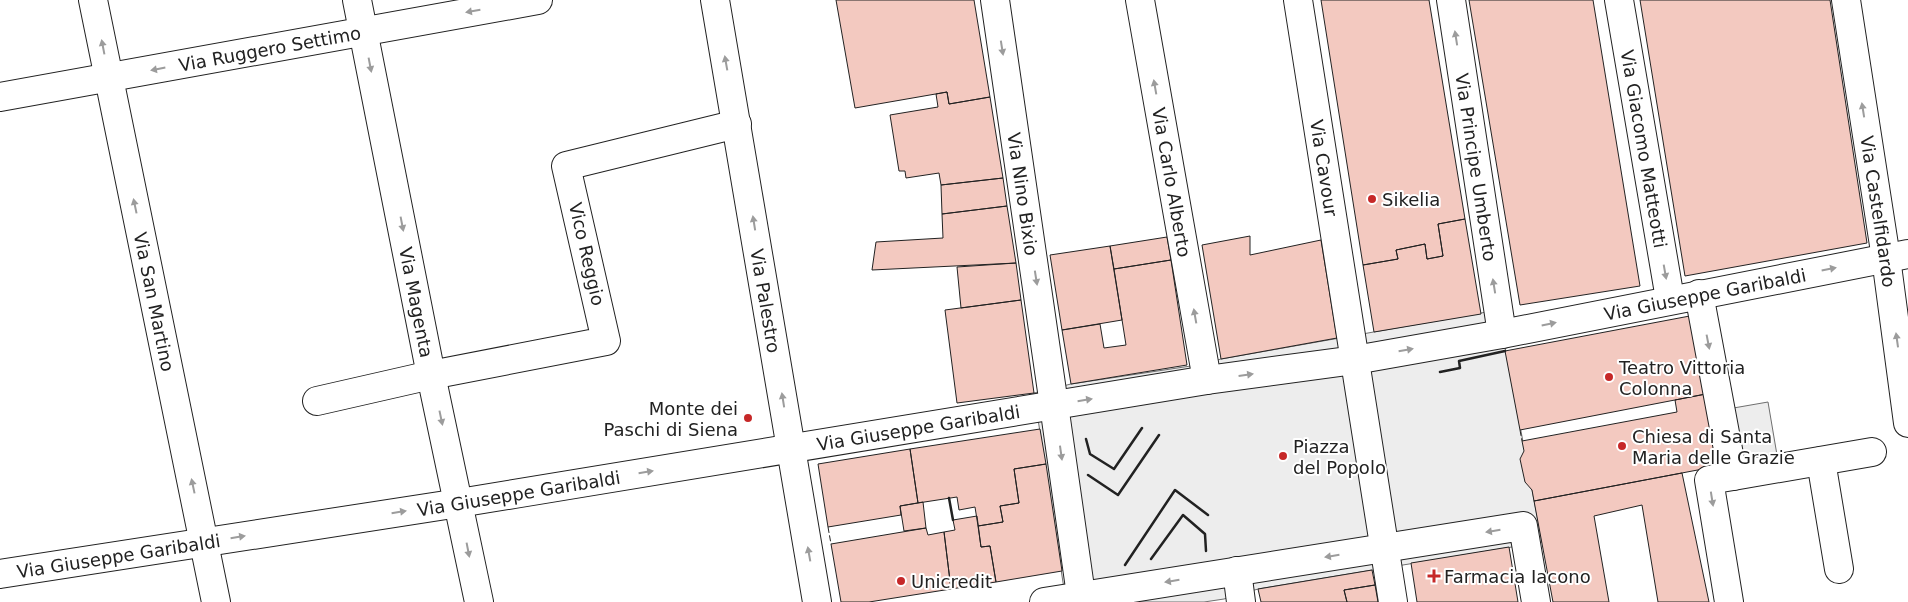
<svg xmlns="http://www.w3.org/2000/svg" width="1908" height="602" viewBox="0 0 1908 602" font-family="'DejaVu Sans',sans-serif">
<style>
.parking{fill:#ededed;stroke:#6f6f6f}
.building{fill:#f3c9c0;stroke:#222}
.lines{fill:none;stroke-linecap:round;stroke-linejoin:round}
.minor-casing{stroke:#222;stroke-width:30}
.major-casing{stroke:#222;stroke-width:30}
.minor{stroke:#fff;stroke-width:28}
.major{stroke:#fff;stroke-width:28}
.fence{stroke:#222;stroke-width:1;stroke-dasharray:6 2.5;stroke-linecap:butt}
.wall{stroke:#222;stroke-width:2.5}
.oneway{fill:#9c9c9c}
.poi-dot{fill:#c62828;stroke:#fff;stroke-width:2}
.labels{text-anchor:middle;dominant-baseline:central;stroke-width:4;stroke-linejoin:round;paint-order:stroke}
.street-label{font-size:18px;fill:#222;stroke:#fff}
.poi-label{font-size:18px;fill:#222;stroke:#fff;text-anchor:start}
</style>
<rect width="100%" height="100%" fill="#fff"/>
<path class="parking" d="M 1498,310 L 1542,542 L 1258,589 L 1224,599 L 1204,602 L 1066,602 L 1034,393 L 1071,384 L 1204,364 L 1221,359 Z
M 1768,402 L 1777,455 L 1736,489 L 1722,410 Z"/>
<path class="building" d="M 836,0 L 974,0 L 990,97 L 949,104 L 947,92 L 855,108 Z
M 1321,0 L 1429,0 L 1465,219 L 1438,224 L 1443,256 L 1427,259 L 1425,244 L 1396,250 L 1398,259 L 1363,265 Z
M 1469,0 L 1593,0 L 1640,286 L 1520,305 Z
M 1640,0 L 1830,0 L 1867,243 L 1685,276 Z
M 947,92 L 949,104 L 990,97 L 1003,178 L 941,185 L 939,173 L 906,178 L 905,171 L 899,171 L 890,115 L 938,107 L 936,94 Z
M 1003,178 L 1007,206 L 942,214 L 941,185 Z
M 1007,206 L 1016,263 L 872,270 L 876,242 L 943,238 L 942,214 Z
M 1465,219 L 1481,314 L 1374,332 L 1363,265 L 1398,259 L 1396,250 L 1425,244 L 1427,259 L 1443,256 L 1438,224 Z
M 1250,236 L 1250,255 L 1321,240 L 1337,338 L 1221,359 L 1202,245 Z
M 1167,237 L 1171,260 L 1114,269 L 1110,246 Z
M 1110,246 L 1122,320 L 1062,330 L 1050,255 Z
M 1171,260 L 1187,365 L 1071,384 L 1062,330 L 1100,324 L 1104,348 L 1126,345 L 1114,269 Z
M 1016,263 L 1021,300 L 961,308 L 957,267 Z
M 1021,300 L 1034,393 L 957,403 L 945,310 Z
M 1695,315 L 1711,393 L 1520,430 L 1505,351 Z
M 1711,393 L 1724,465 L 1534,501 L 1532,490 L 1525,482 L 1520,459 L 1524,451 L 1522,441 L 1677,412 L 1675,400 Z
M 1040,429 L 1046,464 L 1014,469 L 1019,503 L 1000,506 L 1003,522 L 978,526 L 975,507 L 959,510 L 957,497 L 918,503 L 910,449 Z
M 910,449 L 918,503 L 900,506 L 901,515 L 828,527 L 818,464 Z
M 1046,464 L 1062,571 L 996,582 L 990,546 L 981,547 L 978,526 L 1003,522 L 1000,506 L 1019,503 L 1014,469 Z
M 1682,473 L 1709,602 L 1658,602 L 1642,505 L 1594,516 L 1609,602 L 1553,602 L 1534,501 Z
M 923,502 L 926,528 L 904,531 L 900,506 Z
M 977,516 L 981,547 L 990,546 L 996,582 L 951,589 L 944,532 L 955,530 L 953,520 Z
M 926,528 L 928,535 L 944,532 L 951,589 L 869,602 L 841,602 L 831,544 Z
M 1509,547 L 1518,602 L 1417,602 L 1411,563 Z
M 1372,570 L 1375,585 L 1344,590 L 1347,602 L 1261,602 L 1258,589 Z
M 1375,585 L 1378,602 L 1347,602 L 1344,590 Z"/>
<g class="lines">
<defs>
<g id="minor">
<path id="s1" d="M 93,0 L 216,602"/>
<path id="s2" d="M 357,0 L 431,375 L 479,602"/>
<path id="s3" d="M 715,0 L 817,602"/>
<path id="s4" d="M 1140,0 L 1207,380"/>
<path id="s5" d="M 1298,0 L 1393,602"/>
<path id="s6" d="M 1451,0 L 1502,334"/>
<path id="s7" d="M 1619,0 L 1670,299"/>
<path id="s8" d="M 1846,0 L 1886,258 L 1908,423"/>
<path d="M 1699,294 L 1733,476 L 1709,480 L 1729,602"/>
<path d="M 317,401 L 431,375 L 606,341 L 566,166 L 737,124"/>
<path d="M 1054,405 L 1082,602"/>
<path d="M 1821,461 L 1839,569"/>
<path d="M 1733,476 L 1872,452"/>
<path d="M 1237,571 L 1241,602"/>
<path d="M 1044,602 L 1523,526 L 1536,602"/>
</g>
<g id="major">
<path id="s9" d="M 995,0 L 1054,405"/>
<path id="s10" d="M 0,97 L 538,0"/>
<path id="s11" d="M 0,574 L 459,503 L 1207,380 L 1355,360 L 1502,334 L 1908,254"/>
</g>
</defs>
<use href="#minor" class="minor-casing"/>
<use href="#major" class="major-casing"/>
<use href="#minor" class="minor"/>
<use href="#major" class="major"/>
<path class="fence" d="M 1520,430 L 1522,441
M 828,527 L 831,544"/>
<path class="wall" d="M 1440,372 L 1460,368 L 1459,361 L 1505,351
M 1086,439 L 1090,454 L 1114,469 L 1142,428
M 1088,475 L 1118,495 L 1159,435
M 949,498 L 953,520
M 1151,559 L 1183,515 L 1205,534 L 1206,551
M 1125,565 L 1175,490 L 1208,515"/>
</g>
<defs><path id="oneway-solid" d="M-6-.8H1V-3.2L6.5 0L1 3.2V.8H-6Z" transform="scale(1.25)"/></defs>
<g class="oneway">
<use href="#oneway-solid" transform="translate(473 11) rotate(170)"/>
<use href="#oneway-solid" transform="translate(1456 38) rotate(-99)"/>
<use href="#oneway-solid" transform="translate(103 47) rotate(-101)"/>
<use href="#oneway-solid" transform="translate(1002 48) rotate(81)"/>
<use href="#oneway-solid" transform="translate(726 63) rotate(-100)"/>
<use href="#oneway-solid" transform="translate(370 65) rotate(79)"/>
<use href="#oneway-solid" transform="translate(158 69) rotate(169)"/>
<use href="#oneway-solid" transform="translate(1155 87) rotate(-100)"/>
<use href="#oneway-solid" transform="translate(1863 110) rotate(-99)"/>
<use href="#oneway-solid" transform="translate(135 206) rotate(-102)"/>
<use href="#oneway-solid" transform="translate(754 223) rotate(-99)"/>
<use href="#oneway-solid" transform="translate(402 224) rotate(79)"/>
<use href="#oneway-solid" transform="translate(1829 269) rotate(-11)"/>
<use href="#oneway-solid" transform="translate(1665 272) rotate(80)"/>
<use href="#oneway-solid" transform="translate(1036 278) rotate(81)"/>
<use href="#oneway-solid" transform="translate(1494 286) rotate(-99)"/>
<use href="#oneway-solid" transform="translate(1195 316) rotate(-100)"/>
<use href="#oneway-solid" transform="translate(1549 324) rotate(-12)"/>
<use href="#oneway-solid" transform="translate(1897 340) rotate(-98)"/>
<use href="#oneway-solid" transform="translate(1708 342) rotate(79)"/>
<use href="#oneway-solid" transform="translate(1406 350) rotate(-10)"/>
<use href="#oneway-solid" transform="translate(1246 375) rotate(-8)"/>
<use href="#oneway-solid" transform="translate(783 400) rotate(-99)"/>
<use href="#oneway-solid" transform="translate(1085 400) rotate(-9)"/>
<use href="#oneway-solid" transform="translate(441 418) rotate(78)"/>
<use href="#oneway-solid" transform="translate(1061 453) rotate(82)"/>
<use href="#oneway-solid" transform="translate(646 472) rotate(-9)"/>
<use href="#oneway-solid" transform="translate(193 486) rotate(-102)"/>
<use href="#oneway-solid" transform="translate(1712 499) rotate(81)"/>
<use href="#oneway-solid" transform="translate(399 512) rotate(-9)"/>
<use href="#oneway-solid" transform="translate(1493 531) rotate(171)"/>
<use href="#oneway-solid" transform="translate(238 537) rotate(-9)"/>
<use href="#oneway-solid" transform="translate(468 550) rotate(79)"/>
<use href="#oneway-solid" transform="translate(809 554) rotate(-100)"/>
<use href="#oneway-solid" transform="translate(1332 556) rotate(171)"/>
<use href="#oneway-solid" transform="translate(1172 581) rotate(171)"/>
</g>
<g class="poi-dot">
<circle cx="1372" cy="199" r="5"/>
<circle cx="1609" cy="377" r="5"/>
<circle cx="748" cy="418" r="5"/>
<circle cx="1622" cy="446" r="5"/>
<circle cx="1283" cy="456" r="5"/>
<path d="M1431.5 568.5h5v5h5v5h-5v5h-5v-5h-5v-5h5z"/>
<circle cx="901" cy="581" r="5"/>
</g>
<g class="labels">
<g class="street-label">
<text stroke="none"><textPath href="#s10" startOffset="274">Via Ruggero Settimo</textPath></text>
<text stroke="none"><textPath href="#s7" startOffset="151">Via Giacomo Matteotti</textPath></text>
<text stroke="none"><textPath href="#s6" startOffset="169">Via Principe Umberto</textPath></text>
<text stroke="none"><textPath href="#s5" startOffset="170">Via Cavour</textPath></text>
<text stroke="none"><textPath href="#s4" startOffset="185">Via Carlo Alberto</textPath></text>
<text stroke="none"><textPath href="#s9" startOffset="196">Via Nino Bixio</textPath></text>
<text stroke="none"><textPath href="#s8" startOffset="214">Via Castelfidardo</textPath></text>
<text transform="translate(587 254) rotate(77)">Vico Reggio</text>
<text stroke="none"><textPath href="#s11" startOffset="1728">Via Giuseppe Garibaldi</textPath></text>
<text stroke="none"><textPath href="#s1" startOffset="308">Via San Martino</textPath></text>
<text stroke="none"><textPath href="#s2" startOffset="308">Via Magenta</textPath></text>
<text stroke="none"><textPath href="#s3" startOffset="305">Via Palestro</textPath></text>
<text stroke="none"><textPath href="#s11" startOffset="930">Via Giuseppe Garibaldi</textPath></text>
<text stroke="none"><textPath href="#s11" startOffset="525">Via Giuseppe Garibaldi</textPath></text>
<text stroke="none"><textPath href="#s11" startOffset="120">Via Giuseppe Garibaldi</textPath></text>
</g>
<g class="poi-label">
<text x="1382" y="199">Sikelia</text>
<text x="1619" y="367">Teatro Vittoria<tspan x="1619" dy="21">Colonna</tspan></text>
<text x="738" y="408" text-anchor="end">Monte dei<tspan x="738" dy="21">Paschi di Siena</tspan></text>
<text x="1632" y="436">Chiesa di Santa<tspan x="1632" dy="21">Maria delle Grazie</tspan></text>
<text x="1293" y="446">Piazza<tspan x="1293" dy="21">del Popolo</tspan></text>
<text x="1444" y="576">Farmacia Iacono</text>
<text x="911" y="581">Unicredit</text>
</g>
</g>
</svg>
